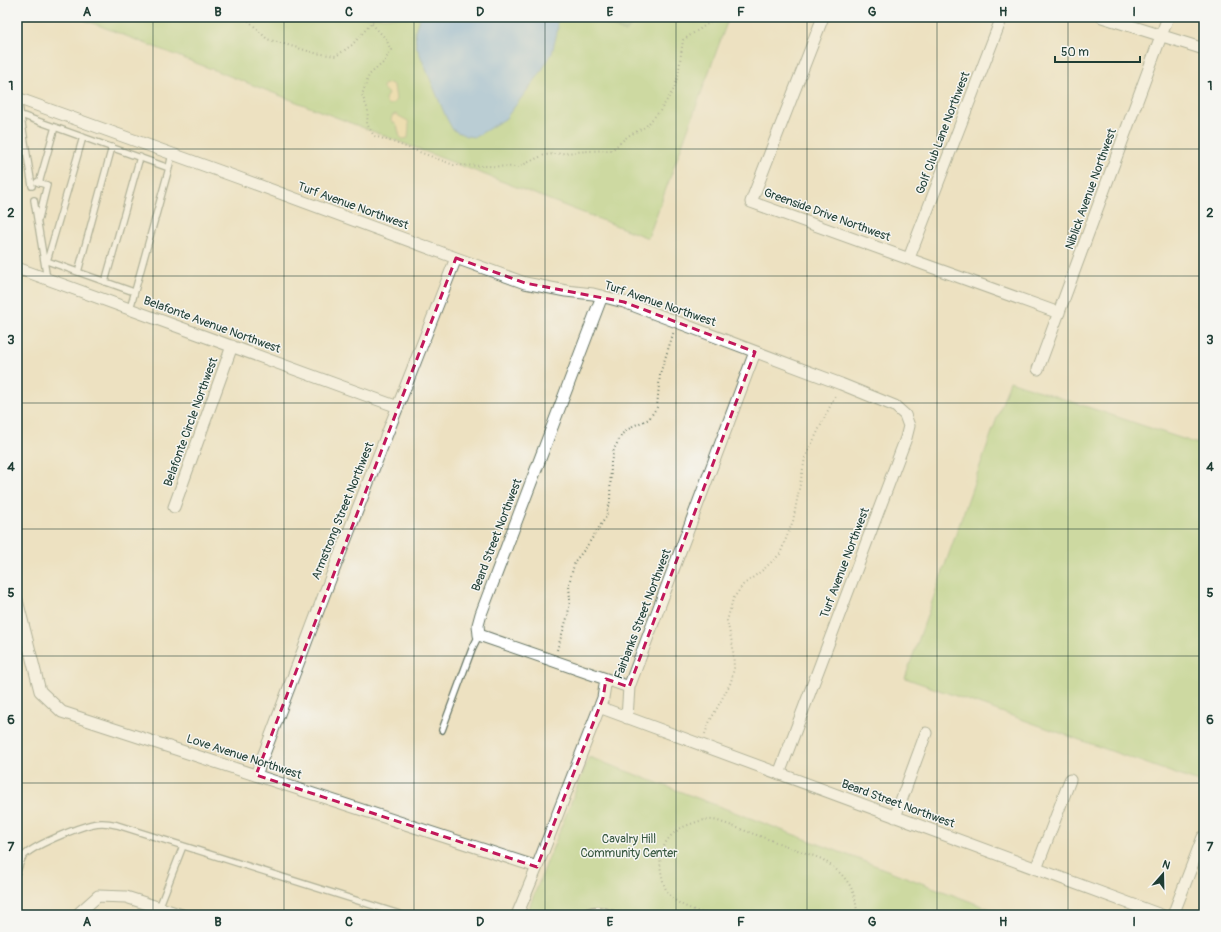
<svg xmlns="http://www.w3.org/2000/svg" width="1221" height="932" viewBox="0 0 1221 932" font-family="Pangolin,sans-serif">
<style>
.green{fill:#a6cf7a;stroke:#628657}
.forest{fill:#84b26a;stroke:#52784f}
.sand{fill:#eeda9e;stroke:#868c69}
.water{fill:#7cb3eb;stroke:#4e7890}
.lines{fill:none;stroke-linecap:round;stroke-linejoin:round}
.lane-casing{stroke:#677665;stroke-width:8}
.street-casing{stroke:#677665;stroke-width:13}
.path{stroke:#677665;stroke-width:2;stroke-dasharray:1 3;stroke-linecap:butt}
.lane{stroke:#fff;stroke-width:5.5}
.street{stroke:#fff;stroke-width:11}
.marked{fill:none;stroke:#c2185b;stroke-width:3;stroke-dasharray:8 5;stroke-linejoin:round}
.grid{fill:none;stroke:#1f3d34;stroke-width:1;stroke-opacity:0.55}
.labels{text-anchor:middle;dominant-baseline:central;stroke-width:3;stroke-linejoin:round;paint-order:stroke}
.street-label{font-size:12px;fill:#1f3d34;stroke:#f6f6f2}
.park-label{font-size:12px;fill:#3a5a42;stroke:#f6f6f2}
.neatline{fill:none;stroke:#1f3d34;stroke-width:1.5}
.grid-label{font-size:13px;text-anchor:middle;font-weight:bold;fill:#1f3d34}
</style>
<rect width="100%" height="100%" fill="#f6f6f2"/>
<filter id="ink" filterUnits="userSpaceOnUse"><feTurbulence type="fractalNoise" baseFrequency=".025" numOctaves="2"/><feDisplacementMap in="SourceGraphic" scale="8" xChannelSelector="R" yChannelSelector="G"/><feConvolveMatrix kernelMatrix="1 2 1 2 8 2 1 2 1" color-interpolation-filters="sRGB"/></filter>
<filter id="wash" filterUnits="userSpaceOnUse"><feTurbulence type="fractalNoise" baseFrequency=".012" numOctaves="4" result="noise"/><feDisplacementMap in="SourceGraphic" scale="16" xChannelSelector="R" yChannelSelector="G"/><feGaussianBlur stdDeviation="0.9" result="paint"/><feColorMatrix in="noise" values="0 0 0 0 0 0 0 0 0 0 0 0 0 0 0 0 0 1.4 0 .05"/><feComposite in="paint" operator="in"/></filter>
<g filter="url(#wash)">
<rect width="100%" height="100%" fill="#ede1c1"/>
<path class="green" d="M 77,17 L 729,17 L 648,238 Z
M 1010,381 L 1204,446 L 1204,784 L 905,678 Z
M 589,757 L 1006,915 L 526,915 Z"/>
<path class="forest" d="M 595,17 L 638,17 L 626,32 L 601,22 Z"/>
<path class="sand" d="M 390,83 L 394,86 L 396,99 L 394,103 L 389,105 L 386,102 L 385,99 L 388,94 C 386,90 381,90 384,85 Z
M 395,114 L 408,121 L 409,126 L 408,138 L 403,139 L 400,137 L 397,125 L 391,121 L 392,116 Z"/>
<path class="water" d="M 421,17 L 556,17 L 558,28 L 552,53 L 539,75 L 505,119 L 475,137 L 466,136 L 453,130 L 446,117 L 416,45 L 415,31 L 419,19 Z"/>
</g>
<g filter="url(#ink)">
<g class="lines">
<defs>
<path id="lane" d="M 18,99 L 32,186
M 17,116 L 21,115 L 169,168 L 130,309
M 169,168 L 172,153
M 37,182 L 47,185 L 39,218
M 39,183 L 55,127
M 34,200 L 47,279
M 44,260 L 134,292
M 47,261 L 83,137
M 78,272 L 112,147
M 105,282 L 140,157
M 442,730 L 472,649 L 479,635
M 17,872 C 19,867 20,861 23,857 C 31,846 79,827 93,824 C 101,822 109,823 117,825 L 403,915
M 159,908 L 183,846
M 519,911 L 527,915
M 578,915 C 596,907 600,909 617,915"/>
<path id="street" d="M 823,17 L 751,202 L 1059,313
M 1102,17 L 1204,49
M 17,98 L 239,178 L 456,258 L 525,283 L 566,291 L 593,294 L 624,302 L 841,384 L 895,406 L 905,415 L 909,426 L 906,438 L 779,774
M 909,258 L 1002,17
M 17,268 L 398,407
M 602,296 L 481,614 L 478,625 L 479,635 L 629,687
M 1038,369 L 1168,17
M 174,507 L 232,346
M 17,600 L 40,691 L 62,712 L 537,867
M 599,707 L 1161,915
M 627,718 L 629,687 L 755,352
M 256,775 L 324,595 L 456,258
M 895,817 L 926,733
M 1036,869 L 1070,780
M 78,915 L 80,912 L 98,896 L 126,897 L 182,915
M 517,915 L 537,867 L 603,698 L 606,679
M 1173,915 L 1203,837"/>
</defs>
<use href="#lane" class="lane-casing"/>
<use href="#street" class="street-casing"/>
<path class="path" d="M 241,17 L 249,21 L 267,39 L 315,53 L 336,56 L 352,45 L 377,17
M 372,24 L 386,39 L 391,50 L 384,62 L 369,75 L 362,95 L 368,110 L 367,124 L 374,136 L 390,141 L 454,165 L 518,167 L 544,155 L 588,151 L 612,150 L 628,136 L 645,127 L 660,111 L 674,89 L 678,76 L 683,40 L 712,21 L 713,17
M 557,650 L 568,615 L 570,600 L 569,584 L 575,561 L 585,549 L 606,517 L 610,501 L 611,462 L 614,449 L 622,434 L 633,426 L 649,419 L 657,407 L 660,374 L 674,331
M 705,734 L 709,723 L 731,682 L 734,668 L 733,647 L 727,621 L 733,599 L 743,585 L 764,569 L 780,554 L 793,521 L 805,458 L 836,394
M 709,915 C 694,910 675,905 667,891 C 664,887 663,881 662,876 C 656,853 666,833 688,825 C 696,822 704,819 712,820 C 716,820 720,822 724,823 L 822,859 C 845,875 856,886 857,915"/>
<use href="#lane" class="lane"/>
<use href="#street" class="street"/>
</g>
</g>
<path d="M0 0H1221V932H0ZM 456,258 L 525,283 L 624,302 L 755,352 L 629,687 L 606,679 L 603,698 L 537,867 L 256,775 Z" fill="#ede1c1" fill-opacity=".55" fill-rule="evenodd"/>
<path class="marked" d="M 456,258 L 525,283 L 624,302 L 755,352 L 629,687 L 606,679 L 603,698 L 537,867 L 256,775 Z"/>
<path class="grid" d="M 153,17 L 153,915M 284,17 L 284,915M 414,17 L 414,915M 545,17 L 545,915M 676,17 L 676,915M 807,17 L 807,915M 937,17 L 937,915M 1068,17 L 1068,915M 17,149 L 1204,149M 17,276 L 1204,276M 17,403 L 1204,403M 17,529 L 1204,529M 17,656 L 1204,656M 17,783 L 1204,783"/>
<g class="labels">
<g class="street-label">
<text transform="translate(943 133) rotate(-69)">Golf Club Lane Northwest</text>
<text transform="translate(1091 189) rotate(-70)">Niblick Avenue Northwest</text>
<text transform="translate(353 206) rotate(20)">Turf Avenue Northwest</text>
<text transform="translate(827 215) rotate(20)">Greenside Drive Northwest</text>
<text transform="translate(660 304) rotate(19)">Turf Avenue Northwest</text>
<text transform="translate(212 325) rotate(20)">Belafonte Avenue Northwest</text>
<text transform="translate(191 422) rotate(-70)">Belafonte Circle Northwest</text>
<text transform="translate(343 511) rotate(-68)">Armstrong Street Northwest</text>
<text transform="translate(497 535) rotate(-69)">Beard Street Northwest</text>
<text transform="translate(845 563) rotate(-69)">Turf Avenue Northwest</text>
<text transform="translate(643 614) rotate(-69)">Fairbanks Street Northwest</text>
<text transform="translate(244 757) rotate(18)">Love Avenue Northwest</text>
<text transform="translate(898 804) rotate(20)">Beard Street Northwest</text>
</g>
<g class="park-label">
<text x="629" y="839">Cavalry Hill<tspan x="629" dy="14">Community Center</tspan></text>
</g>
</g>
<rect width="1221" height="932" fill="none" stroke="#f6f6f2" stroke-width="44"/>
<g transform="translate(1163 874) rotate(20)" stroke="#f6f6f2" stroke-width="3" paint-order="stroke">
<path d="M0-3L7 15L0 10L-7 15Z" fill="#1f3d34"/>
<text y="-6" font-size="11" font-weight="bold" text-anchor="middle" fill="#1f3d34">N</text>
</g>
<path d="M1055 56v6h85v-6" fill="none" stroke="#1f3d34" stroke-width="2"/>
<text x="1061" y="56" font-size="12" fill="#1f3d34" stroke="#f6f6f2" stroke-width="3" paint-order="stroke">50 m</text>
<rect x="22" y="22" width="1177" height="888" class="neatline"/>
<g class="grid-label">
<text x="87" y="16">A</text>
<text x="218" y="16">B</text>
<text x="349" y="16">C</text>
<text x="480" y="16">D</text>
<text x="610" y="16">E</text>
<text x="741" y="16">F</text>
<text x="872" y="16">G</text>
<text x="1003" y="16">H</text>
<text x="1134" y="16">I</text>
<text x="11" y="90">1</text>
<text x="1210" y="90">1</text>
<text x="11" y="217">2</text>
<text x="1210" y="217">2</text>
<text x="11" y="344">3</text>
<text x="1210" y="344">3</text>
<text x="11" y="471">4</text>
<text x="1210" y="471">4</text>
<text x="11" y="597">5</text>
<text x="1210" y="597">5</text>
<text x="11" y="724">6</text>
<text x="1210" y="724">6</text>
<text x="11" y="851">7</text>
<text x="1210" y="851">7</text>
<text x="87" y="926">A</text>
<text x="218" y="926">B</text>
<text x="349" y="926">C</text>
<text x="480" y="926">D</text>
<text x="610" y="926">E</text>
<text x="741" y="926">F</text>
<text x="872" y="926">G</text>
<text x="1003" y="926">H</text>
<text x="1134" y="926">I</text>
</g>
</svg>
